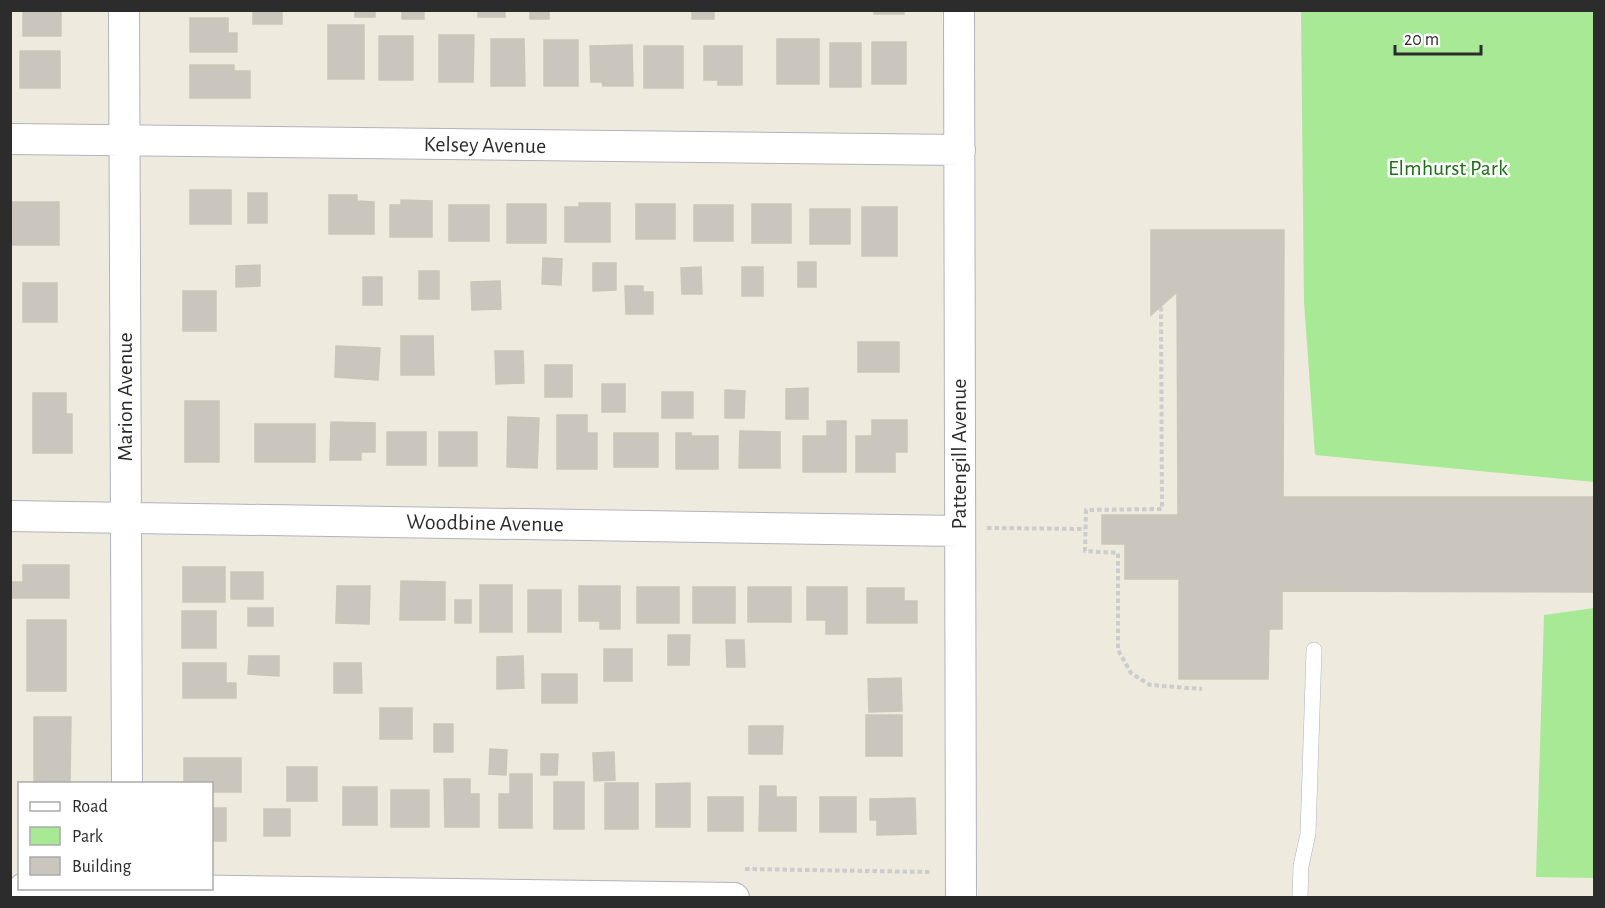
<svg xmlns="http://www.w3.org/2000/svg" width="1605" height="908" viewBox="0 0 1605 908" font-family="'Alegreya Sans',sans-serif">
<style>
.green{fill:#a8e996}
.building{fill:#cac6bd;stroke:#cbc6b7;stroke-width:1.5}
.lines{fill:none;stroke-linecap:round;stroke-linejoin:round}
.lane-casing{stroke:#b2b2c1;stroke-width:16}
.street-casing{stroke:#b2b2c1;stroke-width:32}
.path{stroke:#ccc;stroke-width:4;stroke-dasharray:4.5 3;stroke-linecap:butt}
.lane{stroke:#fff;stroke-width:15}
.street{stroke:#fff;stroke-width:30}
.labels{text-anchor:middle;dominant-baseline:central;stroke-width:5;stroke-linejoin:round;paint-order:stroke}
.street-label{font-size:22px;fill:#2c2c2c;stroke:#fff}
.park-label{font-size:22px;fill:#1c7015;stroke:#fff}
</style>
<rect width="100%" height="100%" fill="#efeade"/>
<path class="green" d="M 1301,11 L 1594,11 L 1594,482 L 1315,455 L 1304,302 Z
M 1594,608 L 1594,878 L 1536,877 L 1544,615 Z"/>
<path class="building" d="M 23,10 L 61,10 L 61,36 L 23,36 Z
M 253,10 L 282,10 L 282,24 L 253,24 Z
M 355,10 L 375,10 L 375,17 L 355,17 Z
M 402,10 L 424,10 L 424,19 L 402,19 Z
M 478,10 L 505,10 L 505,17 L 478,17 Z
M 530,10 L 549,10 L 549,19 L 530,19 Z
M 692,10 L 714,10 L 714,19 L 692,19 Z
M 874,10 L 904,10 L 904,14 L 874,14 Z
M 190,18 L 228,18 L 228,33 L 237,33 L 237,52 L 190,52 Z
M 328,25 L 364,25 L 364,79 L 328,79 Z
M 439,35 L 474,35 L 473,82 L 439,82 Z
M 379,36 L 413,36 L 413,80 L 379,80 Z
M 491,39 L 524,39 L 525,86 L 491,86 Z
M 777,39 L 819,39 L 819,84 L 777,84 Z
M 544,40 L 578,40 L 578,86 L 544,86 Z
M 872,42 L 906,42 L 906,84 L 872,84 Z
M 830,43 L 861,43 L 861,87 L 830,87 Z
M 632,45 L 633,86 L 603,86 L 602,82 L 591,82 L 590,46 Z
M 644,46 L 683,46 L 683,88 L 644,88 Z
M 704,46 L 742,46 L 742,85 L 718,85 L 718,80 L 704,80 Z
M 20,51 L 60,51 L 60,88 L 20,88 Z
M 190,65 L 234,65 L 234,71 L 250,71 L 250,98 L 190,98 Z
M 190,190 L 231,190 L 231,224 L 190,224 Z
M 248,193 L 267,193 L 267,223 L 248,223 Z
M 329,195 L 357,195 L 357,201 L 374,202 L 374,234 L 329,234 Z
M 401,200 L 432,201 L 432,237 L 390,237 L 390,205 L 401,205 Z
M 10,202 L 59,202 L 59,245 L 10,245 Z
M 579,203 L 610,203 L 610,242 L 565,242 L 565,207 L 579,207 Z
M 507,204 L 546,204 L 546,243 L 507,243 Z
M 636,204 L 675,204 L 675,239 L 636,239 Z
M 752,204 L 791,204 L 791,243 L 752,243 Z
M 449,205 L 489,205 L 489,241 L 449,241 Z
M 694,205 L 733,205 L 733,241 L 694,241 Z
M 862,207 L 897,207 L 897,256 L 862,256 Z
M 810,209 L 850,209 L 850,244 L 810,244 Z
M 1151,230 L 1284,230 L 1283,497 L 1593,497 L 1593,592 L 1282,591 L 1282,629 L 1269,629 L 1268,679 L 1179,679 L 1179,579 L 1125,579 L 1125,544 L 1102,544 L 1102,515 L 1178,515 L 1177,292 L 1151,315 Z
M 543,258 L 562,259 L 561,285 L 542,284 Z
M 798,262 L 816,262 L 816,287 L 798,287 Z
M 593,263 L 616,263 L 616,290 L 593,291 Z
M 260,265 L 260,286 L 236,287 L 236,266 Z
M 701,267 L 702,294 L 682,294 L 681,268 Z
M 742,267 L 763,267 L 763,296 L 742,296 Z
M 419,271 L 439,271 L 439,299 L 419,299 Z
M 363,277 L 382,277 L 382,305 L 363,305 Z
M 500,281 L 501,309 L 472,310 L 471,282 Z
M 23,283 L 57,283 L 57,322 L 23,322 Z
M 625,286 L 643,286 L 643,292 L 653,292 L 653,314 L 626,314 Z
M 183,291 L 216,291 L 216,331 L 183,331 Z
M 401,336 L 433,336 L 434,375 L 401,375 Z
M 858,342 L 899,342 L 899,372 L 858,372 Z
M 336,346 L 380,348 L 378,380 L 335,377 Z
M 495,351 L 523,351 L 524,383 L 496,384 Z
M 545,365 L 572,365 L 572,397 L 545,397 Z
M 602,384 L 625,384 L 625,412 L 602,412 Z
M 808,388 L 808,419 L 786,419 L 786,389 Z
M 725,390 L 745,391 L 744,418 L 725,418 Z
M 662,392 L 693,392 L 693,418 L 662,418 Z
M 33,393 L 66,393 L 66,414 L 72,414 L 72,453 L 33,453 Z
M 185,401 L 219,401 L 219,462 L 185,462 Z
M 557,415 L 587,415 L 587,433 L 597,433 L 597,469 L 557,469 Z
M 508,417 L 539,418 L 537,468 L 507,467 Z
M 872,420 L 907,420 L 907,452 L 895,452 L 895,472 L 856,472 L 856,436 L 872,436 Z
M 827,421 L 846,421 L 846,472 L 803,472 L 803,436 L 827,436 Z
M 331,422 L 375,423 L 375,452 L 361,452 L 361,460 L 330,460 Z
M 255,424 L 315,424 L 315,462 L 255,462 Z
M 740,431 L 780,432 L 780,468 L 739,468 Z
M 387,432 L 426,432 L 426,465 L 387,465 Z
M 439,432 L 477,432 L 477,466 L 439,466 Z
M 614,433 L 658,433 L 658,467 L 614,467 Z
M 676,433 L 691,433 L 691,436 L 718,436 L 718,469 L 676,469 Z
M 23,565 L 69,565 L 69,598 L 12,598 L 12,582 L 23,582 Z
M 183,567 L 225,567 L 225,602 L 183,602 Z
M 231,572 L 263,572 L 263,599 L 231,599 Z
M 401,581 L 445,582 L 445,620 L 400,620 Z
M 480,585 L 512,585 L 512,632 L 480,632 Z
M 337,586 L 370,586 L 369,624 L 336,623 Z
M 579,586 L 620,586 L 620,629 L 600,629 L 600,621 L 579,621 Z
M 637,587 L 679,587 L 679,623 L 637,623 Z
M 693,587 L 735,587 L 735,623 L 693,623 Z
M 748,587 L 791,587 L 791,622 L 748,622 Z
M 807,587 L 847,587 L 847,634 L 826,634 L 826,620 L 807,620 Z
M 867,588 L 904,588 L 904,601 L 917,601 L 917,623 L 867,623 Z
M 528,590 L 561,590 L 561,632 L 528,632 Z
M 455,600 L 471,600 L 471,623 L 455,623 Z
M 248,608 L 273,608 L 273,626 L 248,626 Z
M 182,611 L 216,611 L 216,648 L 182,648 Z
M 27,620 L 66,620 L 66,691 L 27,691 Z
M 668,635 L 690,635 L 689,665 L 668,665 Z
M 726,640 L 744,640 L 745,667 L 727,667 Z
M 604,649 L 632,649 L 632,681 L 604,681 Z
M 249,656 L 279,656 L 279,676 L 248,674 Z
M 523,656 L 524,688 L 497,689 L 497,657 Z
M 183,663 L 226,663 L 226,683 L 236,683 L 236,698 L 183,698 Z
M 334,663 L 361,663 L 362,693 L 334,693 Z
M 542,674 L 577,674 L 577,703 L 542,703 Z
M 901,678 L 902,711 L 869,712 L 868,679 Z
M 380,708 L 412,708 L 412,739 L 380,739 Z
M 866,715 L 902,715 L 902,756 L 866,756 Z
M 34,717 L 71,717 L 70,784 L 34,784 Z
M 434,724 L 453,724 L 453,752 L 434,752 Z
M 749,726 L 783,726 L 782,754 L 749,754 Z
M 490,749 L 507,750 L 506,775 L 489,774 Z
M 614,752 L 615,780 L 594,781 L 593,753 Z
M 541,754 L 558,754 L 557,775 L 541,775 Z
M 184,758 L 241,758 L 241,792 L 212,792 L 212,784 L 184,784 Z
M 287,767 L 317,767 L 317,801 L 287,801 Z
M 510,774 L 532,774 L 532,828 L 499,828 L 499,794 L 510,794 Z
M 444,779 L 470,779 L 470,794 L 479,794 L 479,827 L 445,827 Z
M 554,782 L 584,782 L 584,829 L 554,829 Z
M 605,783 L 638,783 L 638,829 L 605,829 Z
M 690,783 L 690,827 L 656,827 L 656,784 Z
M 760,786 L 776,786 L 776,797 L 796,797 L 796,831 L 759,831 Z
M 343,787 L 377,787 L 377,825 L 343,825 Z
M 391,790 L 429,790 L 429,827 L 391,827 Z
M 708,797 L 743,797 L 743,831 L 708,831 Z
M 820,797 L 856,797 L 856,832 L 820,832 Z
M 915,798 L 916,834 L 877,835 L 877,820 L 870,820 L 870,799 Z
M 212,808 L 226,808 L 226,841 L 212,841 Z
M 264,809 L 290,809 L 290,836 L 264,836 Z"/>
<g class="lines">
<defs>
<path id="lane" d="M 1300,898 L 1301,866 L 1308,834 L 1314,650"/>
<path id="street" d="M 124,10 L 127,784
M 959,10 L 961,898
M 10,139 L 960,150
M 10,516 L 959,531
M 24,888 L 734,898"/>
</defs>
<use href="#lane" class="lane-casing"/>
<use href="#street" class="street-casing"/>
<path class="path" d="M 1161,307 L 1162,509 L 1086,510 L 1085,551 L 1118,553 L 1118,650 L 1131,673 L 1150,685 L 1202,689
M 987,528 L 1085,529
M 745,869 L 932,872"/>
<use href="#lane" class="lane"/>
<use href="#street" class="street"/>
</g>
<g class="labels">
<g class="street-label">
<text transform="translate(485 145) rotate(1)">Kelsey Avenue</text>
<text transform="translate(125 397) rotate(-90)">Marion Avenue</text>
<text transform="translate(959 454) rotate(-90)">Pattengill Avenue</text>
<text transform="translate(485 523) rotate(1)">Woodbine Avenue</text>
</g>
<g class="park-label">
<text x="1448" y="168">Elmhurst Park</text>
</g>
</g>
<rect width="1605" height="908" fill="none" stroke="#2c2c2c" stroke-width="24"/>
<rect x="18" y="782" width="195" height="108" fill="#ffffff" stroke="#ababab" stroke-width="1.5"/>
<rect x="30" y="802" width="30" height="9" fill="#ffffff" stroke="#ababab" stroke-width="1.5"/>
<text x="72" y="812" font-size="18" fill="#2c2c2c">Road</text>
<rect x="30" y="827" width="30" height="18" fill="#a8e996" stroke="#ababab" stroke-width="1.5"/>
<text x="72" y="842" font-size="18" fill="#2c2c2c">Park</text>
<rect x="30" y="857" width="30" height="18" fill="#cac6bd" stroke="#ababab" stroke-width="1.5"/>
<text x="72" y="872" font-size="18" fill="#2c2c2c">Building</text>
<path d="M1395 45v9h86v-9" fill="none" stroke="#2c2c2c" stroke-width="3"/>
<text x="1404" y="45" font-size="18" fill="#2c2c2c" stroke="#ffffff" stroke-width="4.5" paint-order="stroke">20 m</text>
</svg>
